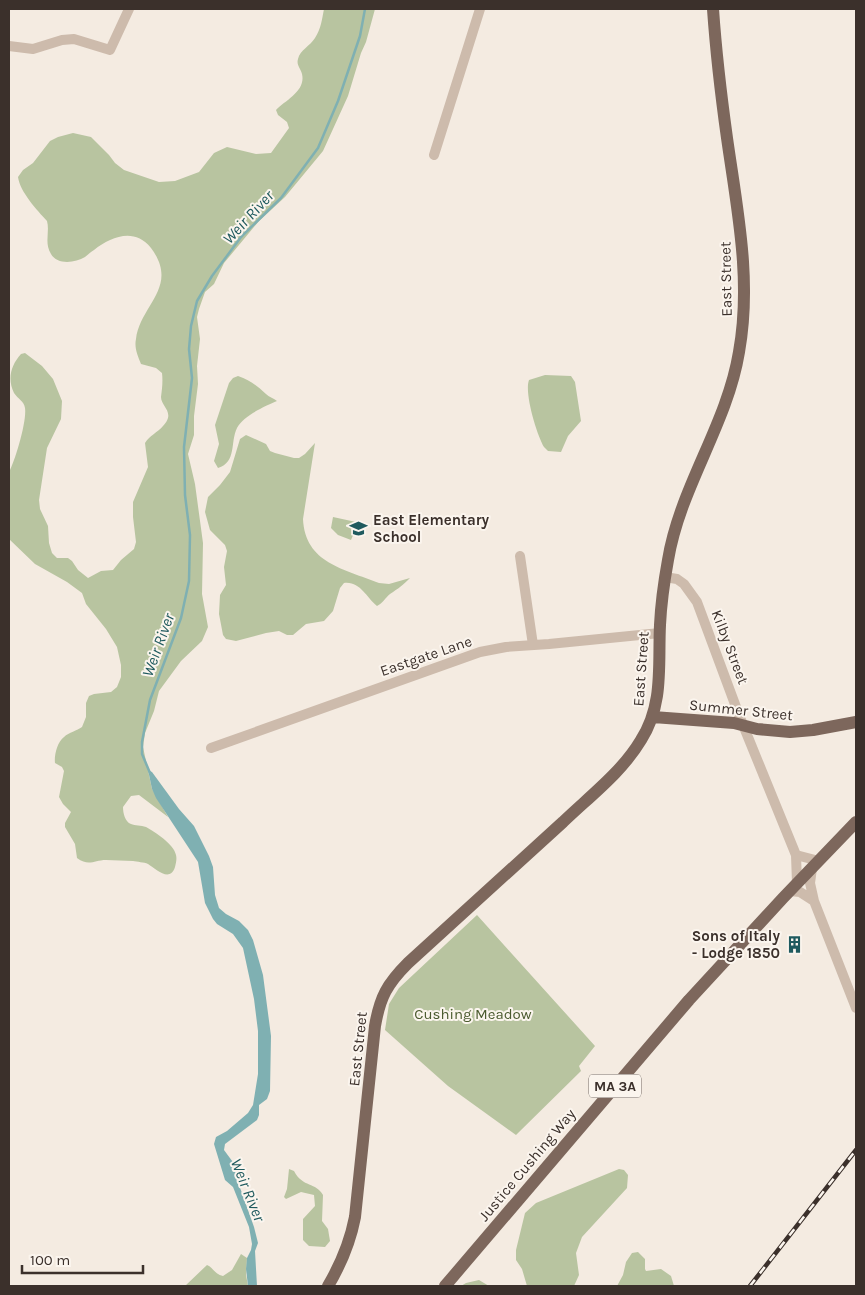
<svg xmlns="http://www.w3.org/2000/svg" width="865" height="1295" viewBox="0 0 865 1295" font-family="Karla,sans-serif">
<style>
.green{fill:#b8c4a0}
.water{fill:#7fb0b2}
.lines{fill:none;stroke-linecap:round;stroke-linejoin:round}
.stream{stroke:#7fb0b2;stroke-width:2.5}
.minor{stroke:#cdbbac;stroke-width:10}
.major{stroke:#7d675c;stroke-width:12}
.rail-casing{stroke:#3b302b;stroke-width:4.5}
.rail{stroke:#fbf5ee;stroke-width:2.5;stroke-dasharray:8;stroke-linecap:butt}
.labels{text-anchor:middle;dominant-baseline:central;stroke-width:4;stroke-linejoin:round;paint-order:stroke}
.shield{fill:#fbf5ee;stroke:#756b66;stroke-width:1}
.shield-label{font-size:14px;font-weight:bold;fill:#3b302b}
.street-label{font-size:15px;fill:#3b302b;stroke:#fbf5ee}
.poi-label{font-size:15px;font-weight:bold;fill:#3b302b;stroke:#fbf5ee;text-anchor:start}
.park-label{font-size:15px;fill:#4a5a2e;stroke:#fbf5ee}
.water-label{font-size:16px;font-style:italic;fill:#1f5a5e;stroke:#fbf5ee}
</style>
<rect width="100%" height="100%" fill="#f4ebe1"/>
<path class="green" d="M 324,9 L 375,9 L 366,42 L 361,53 L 348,96 L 323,151 L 285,197 L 259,221 L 224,263 L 214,284 L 205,292 L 199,309 L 197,317 L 200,339 L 197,366 L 198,384 L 194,416 L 194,435 L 188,454 L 195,484 L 203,543 L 202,594 L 208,627 L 202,641 L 181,661 L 159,691 L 154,711 L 145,733 L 143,747 L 152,789 L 168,817 L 139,795 L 131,796 L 123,807 C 123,813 125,822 131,824 C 135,826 141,825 146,827 C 155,832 174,844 176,855 C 177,859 176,863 175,867 C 170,883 156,869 148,864 C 144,862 137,862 133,861 C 124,861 115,860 106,860 C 94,860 89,867 77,858 L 75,844 L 65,827 L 65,823 L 71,812 L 63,804 L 59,797 L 64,771 L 62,767 L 55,763 C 54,756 57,742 64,737 C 69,732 77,731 82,727 L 86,717 L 86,703 L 89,696 L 94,694 L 111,692 L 117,687 L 121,677 L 121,665 L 117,647 L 106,629 L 86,604 L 82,593 L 67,582 L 35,564 L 9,539 L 9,472 C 15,461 27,421 25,408 C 24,401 18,399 14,393 C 7,379 11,365 21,354 L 25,353 L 42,366 L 53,379 L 62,401 L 61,419 L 47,448 L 39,500 L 40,509 L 48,526 L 49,543 L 52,553 L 57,558 L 68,558 L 72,561 L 78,570 L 88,578 L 101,571 L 113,570 L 121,560 L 134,549 L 136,542 L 133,517 L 133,502 L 148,467 L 145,443 C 150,435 157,433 163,426 C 176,412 161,407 161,397 C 162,389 163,382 162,373 L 156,368 L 141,364 C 138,356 134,348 136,339 C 140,305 180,287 151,248 C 134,227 111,237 94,250 C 90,252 88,255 85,257 C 75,263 57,265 51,254 C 44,243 50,232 47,221 C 37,210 20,192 18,177 L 23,170 L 33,163 L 50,141 L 58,137 L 73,133 L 91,137 L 109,155 L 115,163 L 124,170 L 159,182 L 175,181 L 199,172 L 214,153 L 227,147 L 256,154 L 271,153 L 289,128 L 287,122 L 278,115 L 276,110 C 286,100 306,91 302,74 C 301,69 296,65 298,59 C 300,50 310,46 315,38 C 321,29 322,19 324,9 Z
M 545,375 L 571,376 L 575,382 L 581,421 L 568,436 L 561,452 L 548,451 L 544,447 C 537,435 524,393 529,380 Z
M 238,376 C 250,380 257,386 266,394 C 269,397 273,398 277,401 C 265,406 243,416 237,428 C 230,442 237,462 218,468 L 214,461 L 219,444 L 215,425 L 229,383 L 233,378 Z
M 246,435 L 266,444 L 270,451 L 275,453 L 294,458 L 299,458 L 305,454 L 315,443 L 303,519 C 305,563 344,569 379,583 L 389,584 L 410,578 C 402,586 399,588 390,594 C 385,598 383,603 377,606 C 366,597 360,581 344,583 L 340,588 L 333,611 L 324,621 L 306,624 L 293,635 L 287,635 L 279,631 L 266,633 L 236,641 L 226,639 L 223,635 L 219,614 L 220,595 L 226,585 L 224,567 L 227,551 L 225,545 L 210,530 L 205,512 L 208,497 L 220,485 L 230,472 L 240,439 Z
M 333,517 L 356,522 L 357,526 L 351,540 L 338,535 L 331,528 Z
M 477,915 L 595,1046 L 579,1066 L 581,1071 L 516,1135 L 448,1086 L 385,1030 L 389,1004 L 399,988 Z
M 289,1169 L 294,1171 C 303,1188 316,1182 323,1195 L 322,1221 L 328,1229 L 330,1241 L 325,1247 L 309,1246 L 303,1240 L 303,1219 L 315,1206 L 314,1195 L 301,1192 L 286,1199 L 284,1197 L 287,1189 Z
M 619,1169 L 624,1170 L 628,1175 L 627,1188 L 582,1237 L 576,1253 L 579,1275 L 574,1286 L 527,1286 L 522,1269 L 516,1260 L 516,1250 L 525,1213 L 536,1203 Z
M 638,1252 L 645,1259 L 645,1269 L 646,1271 L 661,1269 L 671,1276 L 674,1286 L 617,1286 L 623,1275 L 626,1262 L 632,1253 Z
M 241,1254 L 247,1258 L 246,1275 L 248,1286 L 185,1286 L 207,1265 C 213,1267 214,1274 223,1276 L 232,1270 Z
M 479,1280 L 489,1286 L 461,1286 L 466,1283 Z"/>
<path class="water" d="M 148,770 L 152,772 L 179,809 L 194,826 L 209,856 L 213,867 L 215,895 L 219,908 L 226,914 L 239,921 L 248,930 L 253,940 L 263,975 L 271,1036 L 270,1091 L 267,1099 L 259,1105 L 259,1115 L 257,1120 L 225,1144 L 224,1150 L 238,1169 L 238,1182 L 254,1227 L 258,1243 L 255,1251 L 257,1286 L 248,1286 L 246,1269 L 247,1258 L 251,1250 L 252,1244 L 249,1227 L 233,1187 L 225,1180 L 214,1144 L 216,1137 L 227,1131 L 248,1113 L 253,1105 L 258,1074 L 258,1031 L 254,999 L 243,948 L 233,934 L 217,924 L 213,919 L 205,903 L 198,862 L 156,798 L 152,789 Z"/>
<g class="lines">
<path class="stream" d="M 150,773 L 142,754 L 142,742 L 150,700 L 181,618 L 189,581 L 190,535 L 185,495 L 184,447 L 192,378 L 189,349 L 191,326 L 197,301 L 212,276 L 241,237 L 281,198 L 318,148 L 338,101 L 360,36 L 365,9"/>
<path class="minor" d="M 9,46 L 33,49 L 62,40 L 74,39 L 110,50 L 129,9
M 434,155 L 480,9
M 520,556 L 533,645
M 665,577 L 677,579 L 684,584 L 697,602 L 739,715 L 796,855 L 797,883
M 211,748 L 480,652 L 506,647 L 549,644 L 660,633
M 796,855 L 819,861
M 812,868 L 810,883 L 814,901 L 856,1008
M 790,891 L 800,892 L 814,901"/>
<path class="major" d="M 653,717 L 734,723 L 757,729 L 790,732 L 813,730 L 856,722
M 328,1286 C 341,1264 350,1243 355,1217 L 375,1026 C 380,997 387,984 408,963 C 460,916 512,869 563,822 C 590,796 622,772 641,740 C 664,704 658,665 660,625 C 661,603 664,582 668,560 C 680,487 727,425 739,352 C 752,280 737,209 727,138 C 721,95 716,52 713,9
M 445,1286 L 689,1000 L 783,898 L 856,822"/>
<defs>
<path id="rail" d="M 750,1286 L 856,1150"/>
</defs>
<use href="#rail" class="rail-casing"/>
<use href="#rail" class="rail"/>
</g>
<defs>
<symbol id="school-bare" viewBox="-9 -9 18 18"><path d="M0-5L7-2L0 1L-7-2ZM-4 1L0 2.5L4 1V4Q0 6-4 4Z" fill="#1f5a5e" stroke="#fbf5ee" stroke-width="2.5" paint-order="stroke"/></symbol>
<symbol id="building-bare" viewBox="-9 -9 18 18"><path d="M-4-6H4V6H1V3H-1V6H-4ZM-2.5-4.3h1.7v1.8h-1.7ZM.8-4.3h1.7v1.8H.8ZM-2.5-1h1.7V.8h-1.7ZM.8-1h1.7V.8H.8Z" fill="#1f5a5e" stroke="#fbf5ee" stroke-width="2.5" paint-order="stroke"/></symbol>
</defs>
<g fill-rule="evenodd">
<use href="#school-bare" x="346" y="516" width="25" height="25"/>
<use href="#building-bare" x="782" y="932" width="25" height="25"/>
</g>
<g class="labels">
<rect class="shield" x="589" y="1074.5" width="52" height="23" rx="4"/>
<g class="shield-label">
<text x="615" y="1086">MA 3A</text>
</g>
<g class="street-label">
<text transform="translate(726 279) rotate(-91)">East Street</text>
<text transform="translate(730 647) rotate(69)">Kilby Street</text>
<text transform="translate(426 656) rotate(-19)">Eastgate Lane</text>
<text transform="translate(641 669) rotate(-86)">East Street</text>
<text transform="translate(741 710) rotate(6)">Summer Street</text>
<text transform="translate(358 1049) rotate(-84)">East Street</text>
<text transform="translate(527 1165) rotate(-50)">Justice Cushing Way</text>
</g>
<g class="poi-label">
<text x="373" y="520">East Elementary<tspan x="373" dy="17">School</tspan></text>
<text x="780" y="936" text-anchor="end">Sons of Italy<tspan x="780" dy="17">- Lodge 1850</tspan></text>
</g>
<g class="park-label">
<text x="473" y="1014">Cushing Meadow</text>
</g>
<g class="water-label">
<text transform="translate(248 217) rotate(-47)">Weir River</text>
<text transform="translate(158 645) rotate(-70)">Weir River</text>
<text transform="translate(248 1190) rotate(68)">Weir River</text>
</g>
</g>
<rect width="865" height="1295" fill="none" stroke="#3b302b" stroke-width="20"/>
<path d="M22 1265v8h121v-8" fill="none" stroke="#3b302b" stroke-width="2.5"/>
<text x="30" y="1265" font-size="15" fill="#3b302b" stroke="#fbf5ee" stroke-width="4" paint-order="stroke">100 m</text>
</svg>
